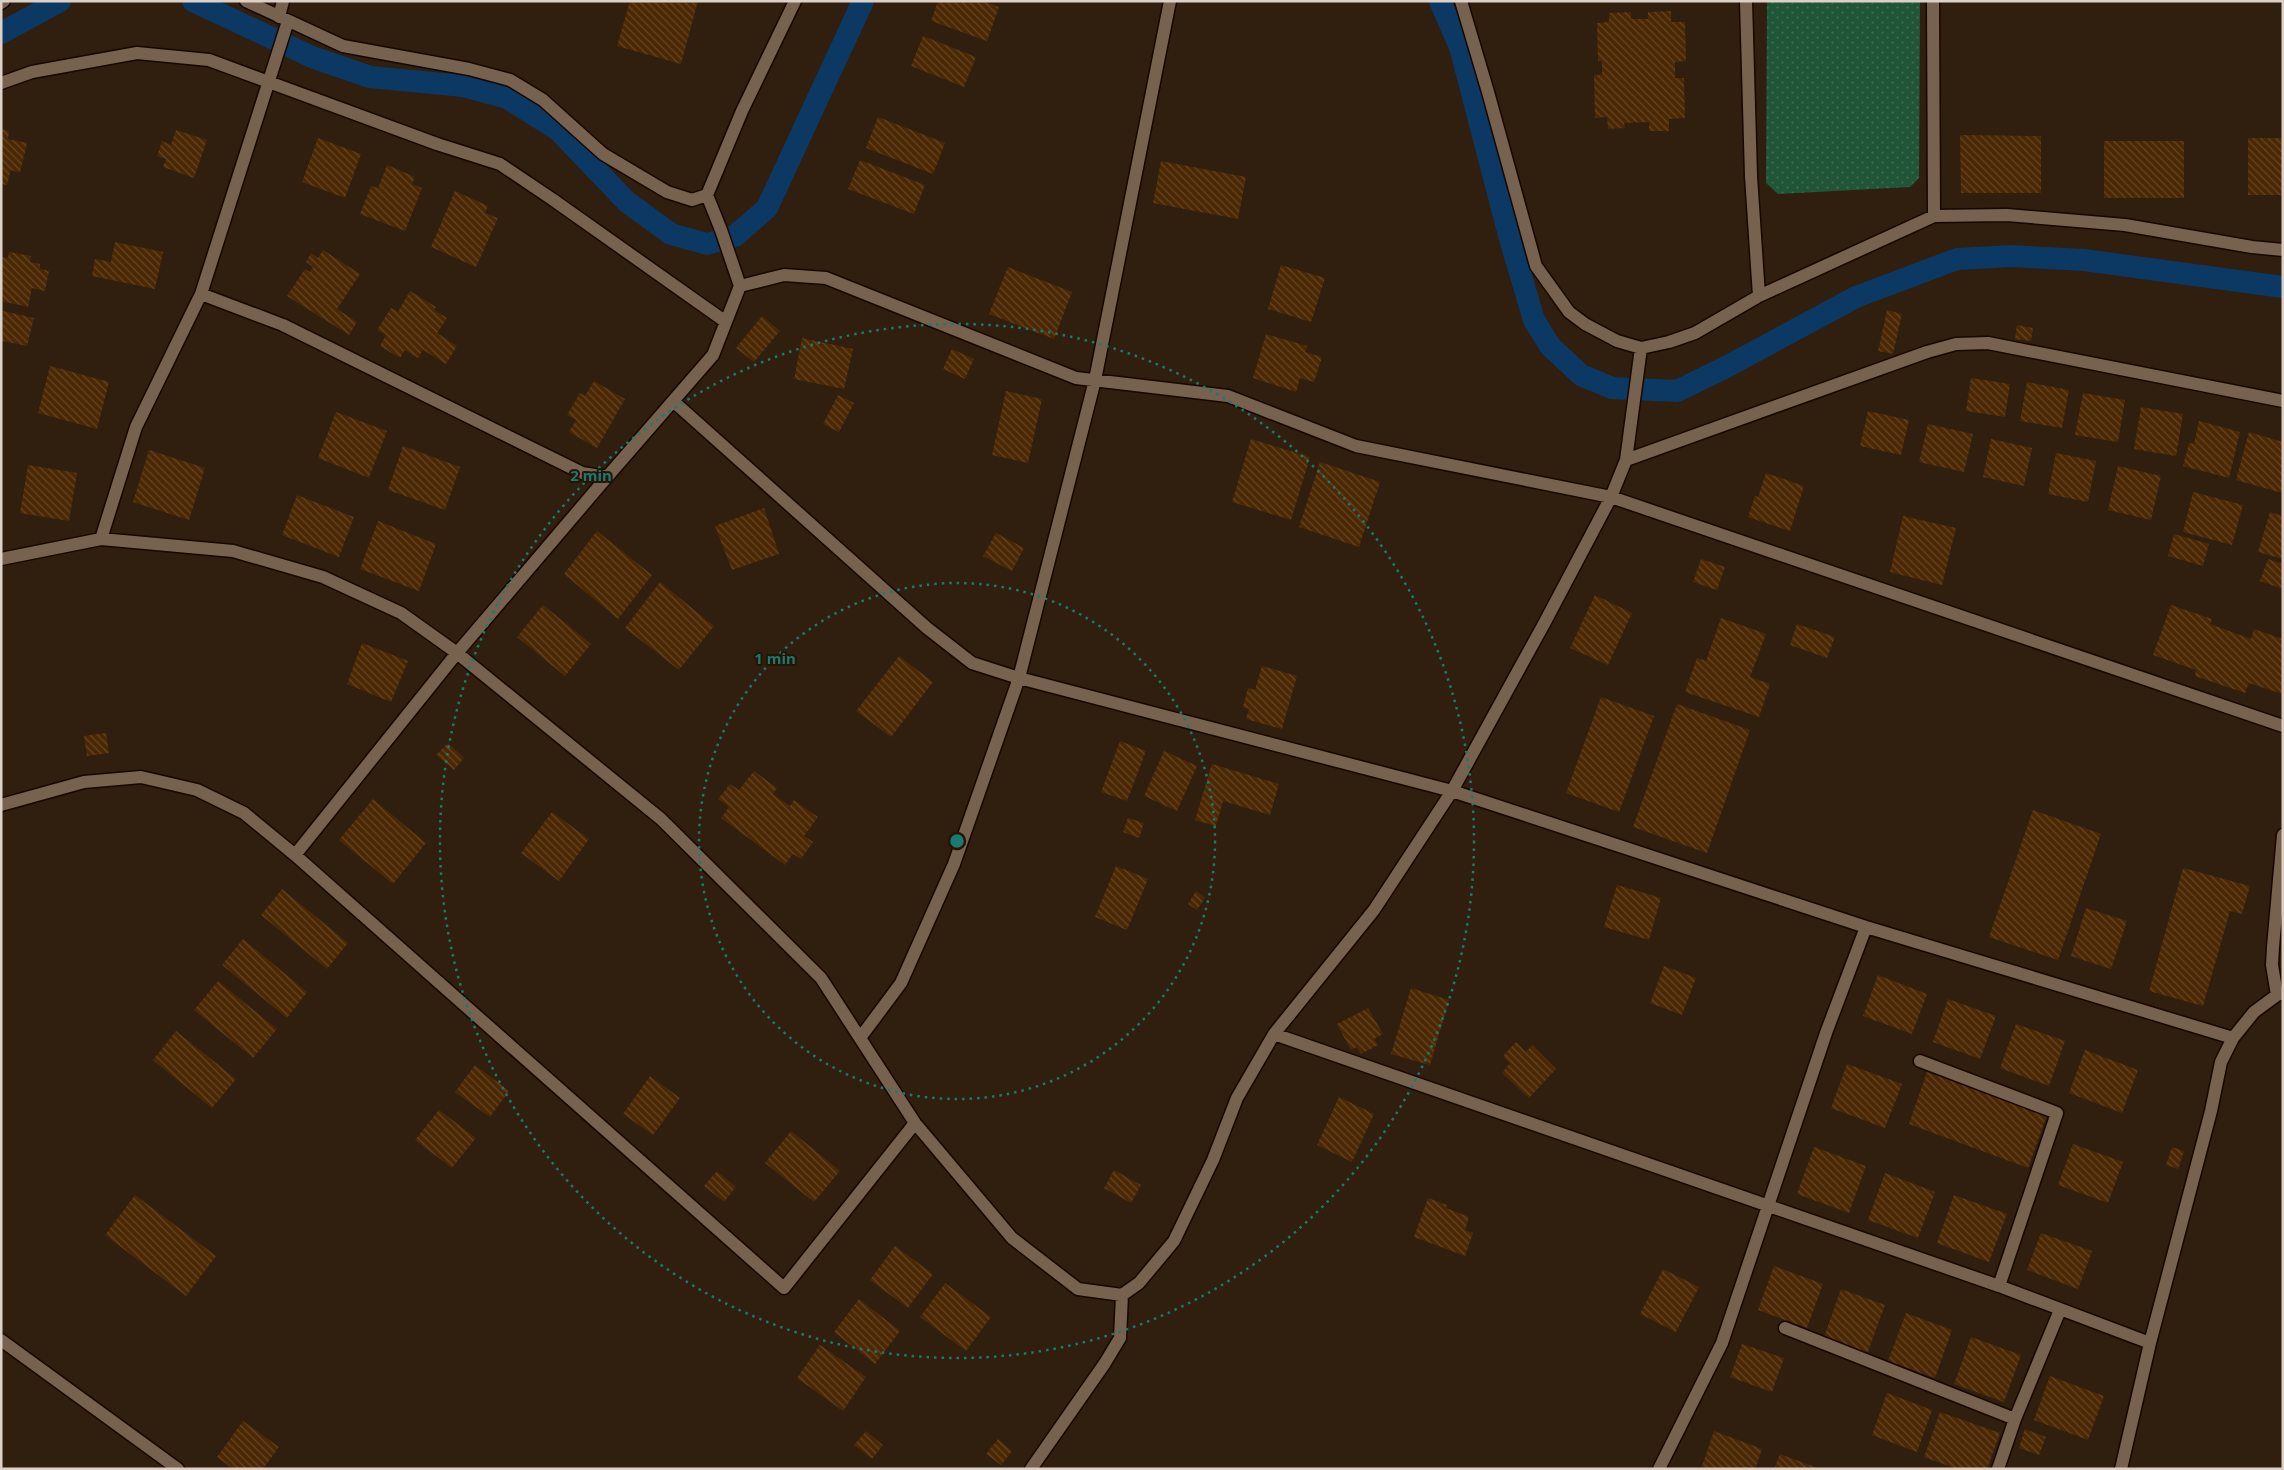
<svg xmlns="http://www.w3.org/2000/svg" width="2284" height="1470" viewBox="0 0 2284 1470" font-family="'Noto Sans',sans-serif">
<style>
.park{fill:url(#park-dots)}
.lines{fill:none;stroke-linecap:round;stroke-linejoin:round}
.canal{stroke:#0b3963;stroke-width:22}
.building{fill:url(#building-back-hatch)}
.minor-casing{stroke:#180700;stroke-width:15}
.minor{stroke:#77614f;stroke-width:12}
.ring{fill:none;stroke:#197b72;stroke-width:2.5;stroke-dasharray:2.5 5}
.centre{fill:#197b72;stroke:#261405;stroke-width:2.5}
.ring-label{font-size:15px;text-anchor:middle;font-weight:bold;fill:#197b72;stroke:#261405;stroke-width:4;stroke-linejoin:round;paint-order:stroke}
</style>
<defs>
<pattern id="park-dots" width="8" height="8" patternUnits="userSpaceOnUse" patternTransform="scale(1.25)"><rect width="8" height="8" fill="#205637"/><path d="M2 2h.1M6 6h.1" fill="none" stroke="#406d52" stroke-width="1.8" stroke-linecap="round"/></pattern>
<pattern id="building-back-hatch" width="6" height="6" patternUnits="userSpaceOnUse" patternTransform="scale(1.25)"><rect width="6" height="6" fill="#4b2803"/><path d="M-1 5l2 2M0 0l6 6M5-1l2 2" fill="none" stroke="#644626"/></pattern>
</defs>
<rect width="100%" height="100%" fill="#301e0e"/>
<path class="park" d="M 1767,1 L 1920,1 L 1919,178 L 1910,187 L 1778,194 L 1766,183 Z"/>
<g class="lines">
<path class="canal" d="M 193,1 L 312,57 L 370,77 L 463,86 L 507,98 L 558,130 L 627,202 L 671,234 L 707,244 L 735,236 L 767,208 L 863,1
M 1440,1 L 1460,47 L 1510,239 L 1534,320 L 1550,346 L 1581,375 L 1612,388 L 1677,391 L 1726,367 L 1856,297 L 1957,259 L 2011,256 L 2084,260 L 2283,287
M 1,33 L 60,1"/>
</g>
<path class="building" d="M 630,1 L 698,1 L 681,64 L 617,46 Z
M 938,1 L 982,1 L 999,7 L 987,41 L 931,21 Z
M 1671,11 L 1671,22 L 1685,22 L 1686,61 L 1675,62 L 1675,78 L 1684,78 L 1685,118 L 1669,119 L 1669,131 L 1649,131 L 1649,122 L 1624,123 L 1625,128 L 1608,129 L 1607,117 L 1595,118 L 1594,75 L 1602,75 L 1602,61 L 1598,61 L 1597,23 L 1609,22 L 1609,13 L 1631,12 L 1631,19 L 1648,19 L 1648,12 Z
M 923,36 L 976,57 L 964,87 L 911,66 Z
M 878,117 L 945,143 L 933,174 L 866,148 Z
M 1,129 L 9,131 L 8,139 L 27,143 L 20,173 L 11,170 L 7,185 L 1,184 Z
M 176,130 L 207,140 L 194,178 L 163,167 L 166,159 L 157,156 L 162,141 L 171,145 Z
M 1960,135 L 2041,136 L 2041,193 L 1961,193 Z
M 318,138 L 361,154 L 345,198 L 302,182 Z
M 2248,138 L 2283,138 L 2283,195 L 2248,195 Z
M 2104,141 L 2184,141 L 2184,198 L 2104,198 Z
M 860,160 L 925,185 L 914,214 L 848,189 Z
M 1161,161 L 1246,177 L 1238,219 L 1153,203 Z
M 387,165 L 415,177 L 412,184 L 422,188 L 405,231 L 360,214 L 371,186 L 378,188 Z
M 455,191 L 488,206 L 485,213 L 498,218 L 476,267 L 431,247 Z
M 115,242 L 163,252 L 155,289 L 92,276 L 95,259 L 111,262 Z
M 323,250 L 360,274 L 337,309 L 357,322 L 349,335 L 287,296 L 305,269 L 310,272 L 313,267 L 306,262 L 311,253 L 318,258 Z
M 9,252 L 31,256 L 30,262 L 40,264 L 40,269 L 49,271 L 45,291 L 32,288 L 28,307 L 1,301 L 1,257 L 8,258 Z
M 1281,265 L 1325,278 L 1311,322 L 1268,309 Z
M 1008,267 L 1072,292 L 1054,339 L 989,314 Z
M 410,291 L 436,307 L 434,310 L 447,318 L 437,333 L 457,346 L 446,364 L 423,350 L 418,358 L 405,350 L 400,358 L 380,346 L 386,335 L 377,330 L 391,308 L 398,312 Z
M 1887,310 L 1902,314 L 1893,354 L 1878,351 Z
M 3,311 L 34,318 L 27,346 L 3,341 L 1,347 L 1,317 Z
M 762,316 L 780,331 L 754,362 L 736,348 Z
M 2017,325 L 2033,328 L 2031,341 L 2015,339 Z
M 1266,334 L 1307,346 L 1305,352 L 1322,357 L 1314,382 L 1300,378 L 1296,392 L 1253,378 Z
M 802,338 L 853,349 L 844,389 L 794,379 Z
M 952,349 L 974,359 L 965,379 L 943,369 Z
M 50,366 L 109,382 L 97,429 L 38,413 Z
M 1971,378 L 2010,384 L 2005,417 L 1966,411 Z
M 594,381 L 625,399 L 597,448 L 569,432 L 576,420 L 567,415 L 580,393 L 585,396 Z
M 2027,382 L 2069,390 L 2062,428 L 2020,421 Z
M 1006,391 L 1042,399 L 1028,463 L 992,455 Z
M 2083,393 L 2125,400 L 2118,442 L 2075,435 Z
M 838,395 L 854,403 L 839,432 L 823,424 Z
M 2141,407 L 2183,414 L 2176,456 L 2134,449 Z
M 1868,411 L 1909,420 L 1901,455 L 1860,446 Z
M 336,412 L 387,431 L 369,478 L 318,458 Z
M 2199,421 L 2240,432 L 2229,478 L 2183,466 L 2189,443 L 2194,444 Z
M 1928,424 L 1973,434 L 1964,472 L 1919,462 Z
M 2249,432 L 2283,442 L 2282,493 L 2236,480 Z
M 1251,439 L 1310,457 L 1291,520 L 1232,502 Z
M 1991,439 L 2032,448 L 2024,486 L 1983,477 Z
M 403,446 L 460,467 L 445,510 L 388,490 Z
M 149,450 L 205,468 L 189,520 L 133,502 Z
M 2056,453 L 2096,461 L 2088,502 L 2048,494 Z
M 1320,462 L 1380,482 L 1359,547 L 1299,527 Z
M 28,465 L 77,473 L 69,521 L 20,513 Z
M 2118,466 L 2161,476 L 2151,520 L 2108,510 Z
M 1766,473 L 1804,486 L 1790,531 L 1748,517 L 1755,496 L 1758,497 Z
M 2193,492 L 2243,505 L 2232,545 L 2183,532 Z
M 297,495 L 354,517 L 339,557 L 282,535 Z
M 764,508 L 779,554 L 732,570 L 715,526 Z
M 2270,512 L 2283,516 L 2283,559 L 2258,552 Z
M 1903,516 L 1956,528 L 1942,585 L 1890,572 Z
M 378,521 L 436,544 L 419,591 L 360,569 Z
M 597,531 L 652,575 L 618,619 L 564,574 Z
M 996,533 L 1024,548 L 1012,571 L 983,556 Z
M 2174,534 L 2209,544 L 2203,566 L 2168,556 Z
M 1701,559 L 1725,567 L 1717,590 L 1693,582 Z
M 2268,559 L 2283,564 L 2283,589 L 2260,581 Z
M 660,582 L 714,626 L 679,670 L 625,628 Z
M 1595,595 L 1632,613 L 1608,665 L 1570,648 Z
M 543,605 L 591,644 L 565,676 L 517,637 Z
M 2171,605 L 2212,619 L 2210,624 L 2251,639 L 2254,629 L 2283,639 L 2282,694 L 2249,683 L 2245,693 L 2195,676 L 2196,670 L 2153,655 Z
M 1721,618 L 1766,634 L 1750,677 L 1770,684 L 1759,717 L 1685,692 L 1697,658 L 1706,661 Z
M 1797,624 L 1835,637 L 1827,658 L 1790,645 Z
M 362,643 L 408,661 L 391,702 L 347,684 Z
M 899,656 L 933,682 L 891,737 L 856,711 Z
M 1262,666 L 1297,676 L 1282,729 L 1246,719 L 1249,709 L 1243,707 L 1248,688 L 1255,690 Z
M 1601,697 L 1654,716 L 1619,812 L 1566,793 Z
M 1677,704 L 1750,730 L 1707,853 L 1633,827 Z
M 106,733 L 109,753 L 87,756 L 84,736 Z
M 1120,741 L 1146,751 L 1127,801 L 1101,792 Z
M 448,743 L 464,758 L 454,770 L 436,755 Z
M 1164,751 L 1197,766 L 1177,811 L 1144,796 Z
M 1212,764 L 1279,784 L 1270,815 L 1223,801 L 1216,826 L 1195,820 Z
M 754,771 L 777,788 L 773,794 L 790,806 L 794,800 L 818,817 L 804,836 L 813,842 L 801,859 L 793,854 L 785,865 L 721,818 L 729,807 L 718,799 L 730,784 L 739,790 Z
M 373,799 L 426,843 L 393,884 L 339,840 Z
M 2033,810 L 2101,834 L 2058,960 L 1989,937 Z
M 552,812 L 589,839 L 559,881 L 521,853 Z
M 1128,818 L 1144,823 L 1139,838 L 1123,832 Z
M 1116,866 L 1148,879 L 1127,930 L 1095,917 Z
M 2183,868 L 2250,886 L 2242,914 L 2230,911 L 2203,1006 L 2149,991 Z
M 1617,885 L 1661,898 L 1649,940 L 1604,927 Z
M 282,889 L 348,943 L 327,969 L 261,915 Z
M 1196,891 L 1205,898 L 1197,910 L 1188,904 Z
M 2086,908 L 2127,921 L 2111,969 L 2071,956 Z
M 243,939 L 307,992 L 287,1018 L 222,965 Z
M 1664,966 L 1696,978 L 1682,1015 L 1650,1003 Z
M 1878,975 L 1927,994 L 1912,1034 L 1863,1016 Z
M 218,981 L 277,1029 L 253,1058 L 194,1010 Z
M 1411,988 L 1449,1000 L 1430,1065 L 1391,1054 Z
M 1948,999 L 1996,1016 L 1980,1059 L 1933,1042 Z
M 1368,1008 L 1383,1034 L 1374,1039 L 1378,1045 L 1361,1054 L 1357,1047 L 1351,1050 L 1337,1024 Z
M 2016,1024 L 2065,1041 L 2049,1086 L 2000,1068 Z
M 176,1031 L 236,1079 L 212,1108 L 153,1060 Z
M 1516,1042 L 1526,1052 L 1532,1045 L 1556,1069 L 1529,1098 L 1502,1073 L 1510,1063 L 1503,1056 Z
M 2085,1050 L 2138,1070 L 2122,1113 L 2069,1093 Z
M 1847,1064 L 1902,1084 L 1885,1128 L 1831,1108 Z
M 475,1065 L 509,1091 L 490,1117 L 455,1092 Z
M 1927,1072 L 2047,1115 L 2028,1168 L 1909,1124 Z
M 650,1076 L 680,1098 L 653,1135 L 623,1114 Z
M 1339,1097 L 1374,1114 L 1352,1162 L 1317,1145 Z
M 439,1110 L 476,1138 L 452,1168 L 415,1140 Z
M 791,1131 L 840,1171 L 814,1202 L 765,1163 Z
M 2073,1144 L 2123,1162 L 2108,1203 L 2058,1185 Z
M 1814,1147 L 1866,1166 L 1849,1213 L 1797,1194 Z
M 2172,1147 L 2184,1151 L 2178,1169 L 2166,1165 Z
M 1114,1170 L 1141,1185 L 1131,1203 L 1104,1188 Z
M 717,1171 L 736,1187 L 724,1202 L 704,1186 Z
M 1885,1173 L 1935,1192 L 1918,1238 L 1868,1220 Z
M 135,1195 L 216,1256 L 186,1296 L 105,1235 Z
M 1954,1195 L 2007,1214 L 1989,1262 L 1937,1243 Z
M 1428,1198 L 1447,1205 L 1446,1208 L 1469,1217 L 1465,1230 L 1473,1233 L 1465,1256 L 1414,1237 Z
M 2041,1233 L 2092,1251 L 2078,1289 L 2027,1270 Z
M 895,1246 L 933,1274 L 908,1308 L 870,1280 Z
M 1774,1266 L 1823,1284 L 1807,1328 L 1758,1310 Z
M 1663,1269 L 1699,1287 L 1676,1332 L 1640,1314 Z
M 945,1283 L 991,1317 L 966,1351 L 920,1317 Z
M 1841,1289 L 1885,1305 L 1867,1354 L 1824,1337 Z
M 859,1299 L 900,1331 L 875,1364 L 834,1332 Z
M 1906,1313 L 1952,1330 L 1935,1378 L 1888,1361 Z
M 1971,1337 L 2021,1355 L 2004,1402 L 1954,1384 Z
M 1742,1344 L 1784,1358 L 1772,1392 L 1730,1377 Z
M 820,1345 L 866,1377 L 843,1411 L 797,1378 Z
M 2050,1376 L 2104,1396 L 2088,1440 L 2034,1420 Z
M 1887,1393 L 1932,1410 L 1917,1452 L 1872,1435 Z
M 1940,1412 L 2000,1433 L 1987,1469 L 1957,1469 L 1924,1457 Z
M 243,1421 L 279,1447 L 263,1469 L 233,1469 L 217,1457 Z
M 2025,1429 L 2046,1437 L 2039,1455 L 2019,1448 Z
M 866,1431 L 883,1445 L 872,1459 L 854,1445 Z
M 1714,1431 L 1762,1449 L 1755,1469 L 1701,1469 Z
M 998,1439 L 1012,1451 L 1001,1465 L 986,1454 Z
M 1780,1454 L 1820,1469 L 1774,1469 Z"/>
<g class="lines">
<defs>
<path id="minor" d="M 246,1 L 343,46 L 469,69 L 510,80 L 543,100 L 603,154 L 667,192 L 692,200 L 707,195 L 742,111 L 795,1
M 1461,1 L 1488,92 L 1536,266 L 1569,312 L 1585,324 L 1617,341 L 1641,348 L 1669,342 L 1695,333 L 1759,296 L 1934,216 L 2007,215 L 2125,225 L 2252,247 L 2283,250
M 1746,1 L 1751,176 L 1759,296
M 1933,1 L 1934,216
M 1,3 L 4,1
M 279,17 L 283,1
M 1,83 L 32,72 L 137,53 L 209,60 L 437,144 L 500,164 L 552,199 L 726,322
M 740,286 L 784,275 L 826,278 L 1076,378 L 1228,396 L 1356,446 L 1611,497 L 2283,726
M 201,294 L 283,325 L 582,473 L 607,477 L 713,355 L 740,286 L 721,230 L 707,195
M 673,401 L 927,628 L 972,663 L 1019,678 L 1452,791 L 1866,927 L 2233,1038
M 1626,460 L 1927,352 L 1956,344 L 1988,343 L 2283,401
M 101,539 L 136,427 L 201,294 L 288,21
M 1,559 L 101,539 L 233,551 L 323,577 L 401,613 L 457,653 L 661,819 L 821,978 L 915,1123 L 1012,1238 L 1078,1289 L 1122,1295 L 1139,1283 L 1174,1241 L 1213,1160 L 1237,1098 L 1274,1034 L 1374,910 L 1452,791 L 1545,622 L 1611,497 L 1626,460 L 1641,348
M 1,805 L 84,782 L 141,777 L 197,790 L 244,813 L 295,855 L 784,1288 L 915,1123
M 295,855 L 457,653 L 607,477
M 2277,995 L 2272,965 L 2273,947 L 2283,835
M 1274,1034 L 1999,1286 L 2150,1343
M 860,1038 L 901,983 L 954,864 L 1019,678 L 1095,380 L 1170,1
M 1920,1061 L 2057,1113 L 1999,1286
M 1785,1328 L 2015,1419
M 1,1340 L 178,1469
M 1031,1469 L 1105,1363 L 1120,1338 L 1122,1295
M 1659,1469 L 1722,1343 L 1826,1033 L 1866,927
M 1998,1469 L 2015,1419 L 2060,1310
M 2121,1469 L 2150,1343 L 2211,1111 L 2221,1062 L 2233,1038 L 2254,1012 L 2277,995 L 2283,993"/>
</defs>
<use href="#minor" class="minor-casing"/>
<use href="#minor" class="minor"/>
</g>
<g class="ring">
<circle cx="957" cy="841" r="258"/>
<circle cx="957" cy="841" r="517"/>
</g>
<circle cx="957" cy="841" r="8" class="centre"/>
<g class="ring-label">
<text x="591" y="481">2 min</text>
<text x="775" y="664">1 min</text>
</g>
<rect width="2284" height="1470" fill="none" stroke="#ddd1c7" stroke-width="5"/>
</svg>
